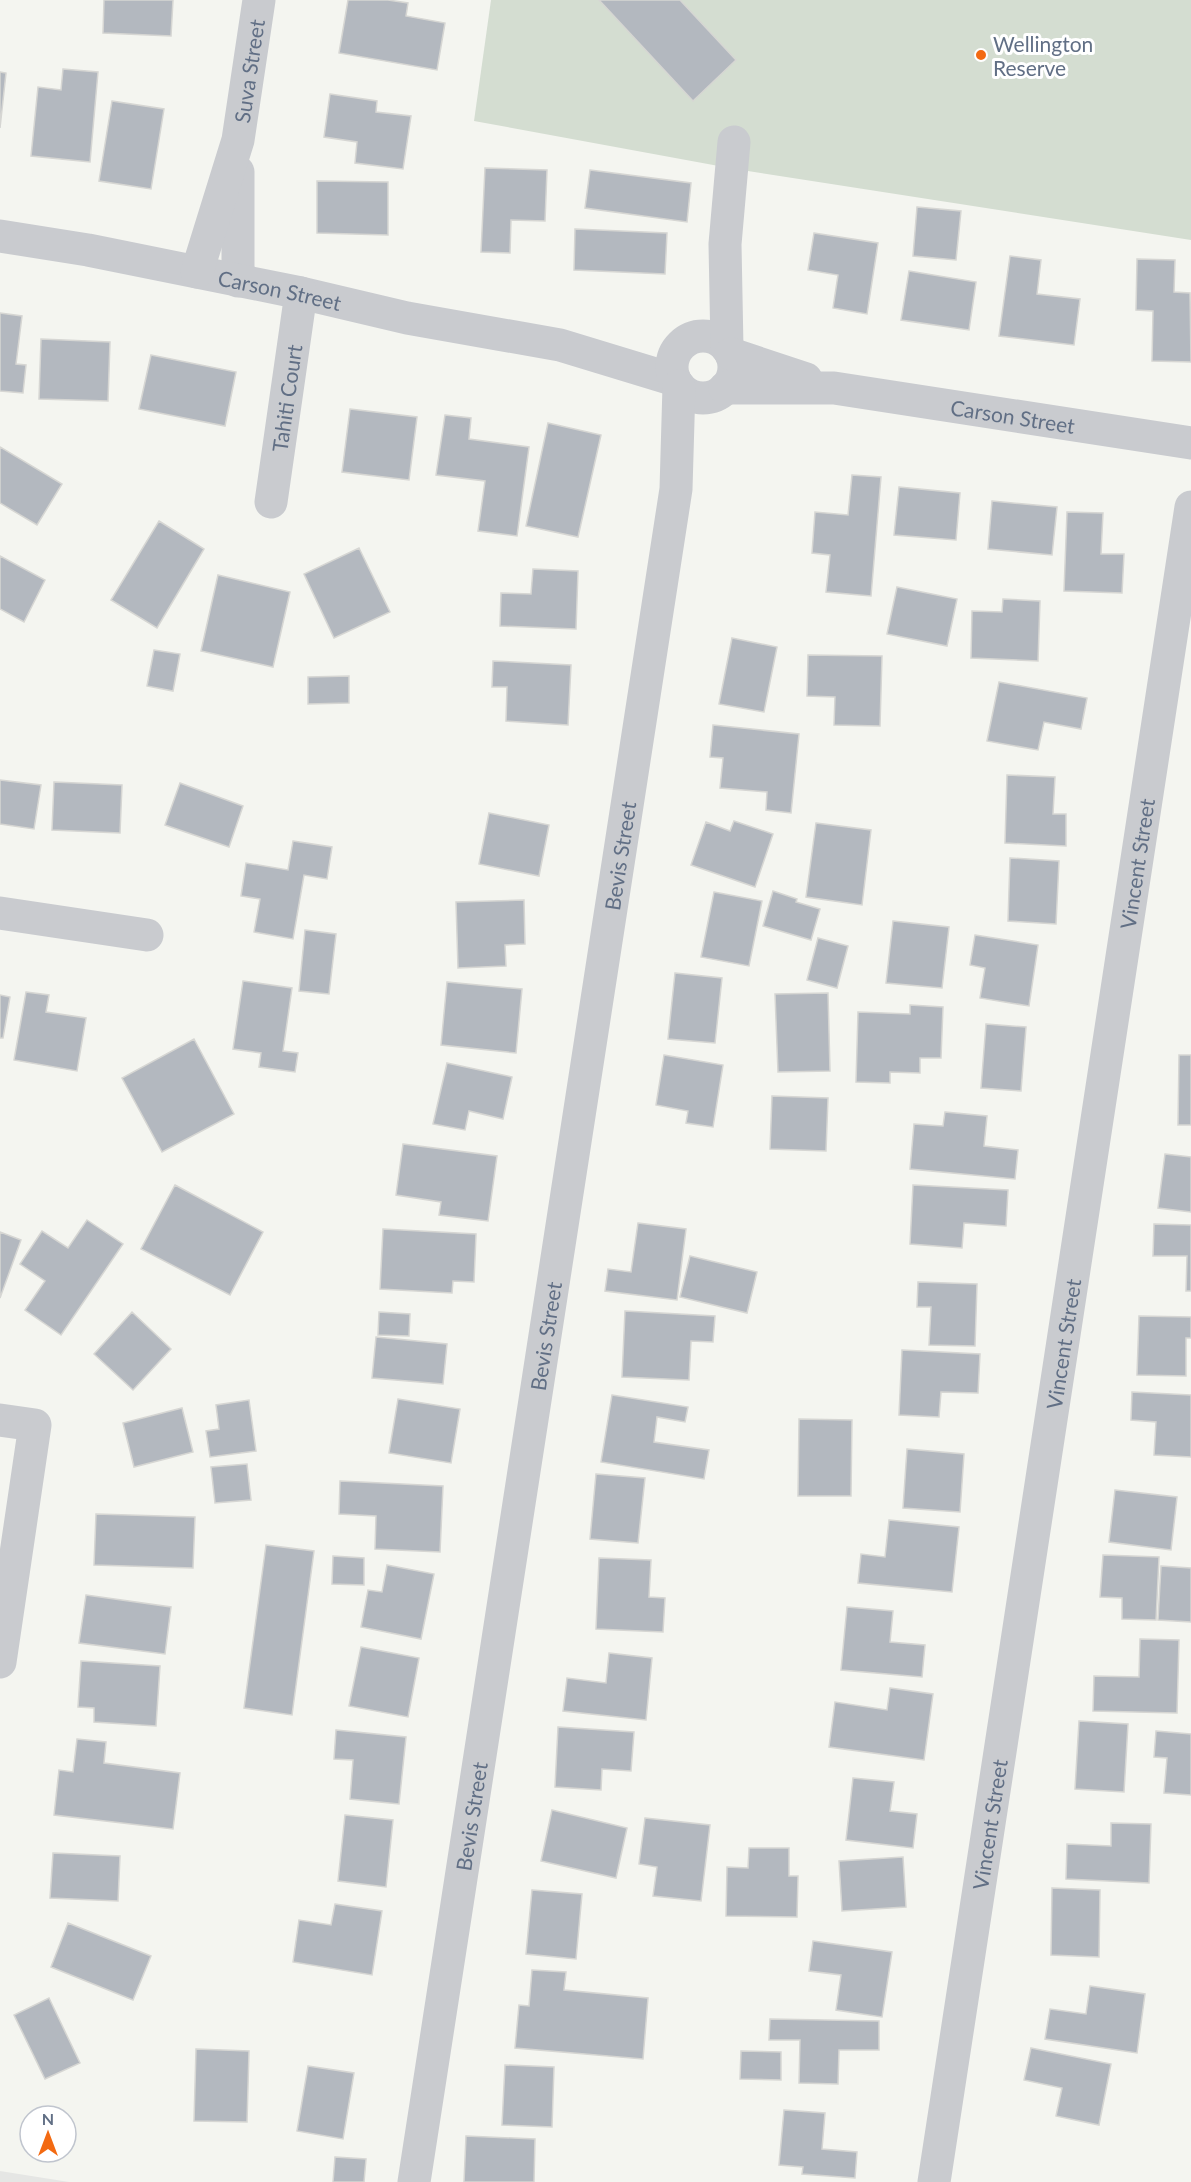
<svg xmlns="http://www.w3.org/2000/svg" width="1191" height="2182" viewBox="0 0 1191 2182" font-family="Lato,sans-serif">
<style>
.built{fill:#e5e6e4}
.green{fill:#d4ddd1}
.building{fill:#b3b8bf;stroke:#d6d6d3;stroke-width:1.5}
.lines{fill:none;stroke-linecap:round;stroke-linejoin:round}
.minor{stroke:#c9cbcf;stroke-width:33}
.poi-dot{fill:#f36a12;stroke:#fff;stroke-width:2}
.labels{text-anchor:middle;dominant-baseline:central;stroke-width:6;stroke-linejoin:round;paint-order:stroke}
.poi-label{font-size:21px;fill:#616f85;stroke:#fff;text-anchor:start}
.street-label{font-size:21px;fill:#616f85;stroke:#fff}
</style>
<rect width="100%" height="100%" fill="#f4f5f0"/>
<path class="built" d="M 0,2171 L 69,2182 L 0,2182 Z"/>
<path class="green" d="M 491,0 L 1191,0 L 1191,240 L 735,169 L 474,121 Z"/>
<path class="building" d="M 104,0 L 173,0 L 171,36 L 103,33 Z
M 348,0 L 388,0 L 408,3 L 406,16 L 445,23 L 437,70 L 339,53 Z
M 599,0 L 680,0 L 736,60 L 693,101 Z
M 63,69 L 98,72 L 90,162 L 31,156 L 38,87 L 61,90 Z
M 0,72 L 6,73 L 0,128 Z
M 330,94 L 377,101 L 376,112 L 411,116 L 403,169 L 355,163 L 357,142 L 324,137 Z
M 112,101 L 164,109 L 151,189 L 99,181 Z
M 485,168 L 547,170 L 545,221 L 511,220 L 510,253 L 481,252 Z
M 590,170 L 691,183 L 687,222 L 585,208 Z
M 317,181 L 388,182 L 388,235 L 317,233 Z
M 917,207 L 961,211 L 956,260 L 913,256 Z
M 575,229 L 667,233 L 665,274 L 574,270 Z
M 814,233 L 878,243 L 867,314 L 833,308 L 838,275 L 808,270 Z
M 1010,256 L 1041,260 L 1037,294 L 1080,299 L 1074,345 L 999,336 Z
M 1137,259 L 1175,260 L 1174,292 L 1190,293 L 1191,362 L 1152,361 L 1153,311 L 1136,310 Z
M 909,271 L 976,282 L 969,330 L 901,320 Z
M 0,313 L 22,316 L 16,364 L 26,365 L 23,393 L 0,391 Z
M 41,339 L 110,342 L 108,401 L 39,399 Z
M 151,355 L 236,372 L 225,426 L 139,409 Z
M 350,409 L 417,417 L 409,480 L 342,472 Z
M 445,415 L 471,418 L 469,439 L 529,447 L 517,536 L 478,531 L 485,481 L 436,475 Z
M 548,423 L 601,435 L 578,537 L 526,526 Z
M 0,447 L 62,484 L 37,525 L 0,503 Z
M 852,475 L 881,477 L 871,596 L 826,592 L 830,555 L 812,553 L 815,512 L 848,515 Z
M 899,487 L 960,493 L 956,540 L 894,535 Z
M 992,501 L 1057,507 L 1052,555 L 988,549 Z
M 1067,512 L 1103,513 L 1101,554 L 1124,554 L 1122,593 L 1064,591 Z
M 159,521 L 204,549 L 157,628 L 111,600 Z
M 359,548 L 390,612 L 334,638 L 304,574 Z
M 0,556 L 45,580 L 24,622 L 0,609 Z
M 533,569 L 578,571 L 576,629 L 500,626 L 501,593 L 531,594 Z
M 218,575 L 290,592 L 273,667 L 201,651 Z
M 897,587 L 957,599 L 947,646 L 887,634 Z
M 1003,599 L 1040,601 L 1038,661 L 971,658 L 972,611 L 1002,612 Z
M 732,638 L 777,647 L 764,712 L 719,704 Z
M 154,650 L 180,654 L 173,691 L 147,686 Z
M 808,655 L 882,656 L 880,726 L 834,725 L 835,697 L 807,696 Z
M 493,661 L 571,665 L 568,725 L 506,721 L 507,687 L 492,687 Z
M 349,676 L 349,703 L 308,704 L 308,677 Z
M 999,682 L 1087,698 L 1081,729 L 1044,722 L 1038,750 L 987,741 Z
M 713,725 L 799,734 L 791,813 L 766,810 L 767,792 L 720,788 L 723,758 L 710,757 Z
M 1007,775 L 1055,777 L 1053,814 L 1066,814 L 1066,846 L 1005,843 Z
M 0,780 L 41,785 L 34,829 L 0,824 Z
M 54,782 L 122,785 L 120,833 L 52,830 Z
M 180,783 L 243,806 L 229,847 L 165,825 Z
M 489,813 L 549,825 L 539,876 L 479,864 Z
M 734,821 L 773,834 L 755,887 L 691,865 L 706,822 L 730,831 Z
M 816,823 L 871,830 L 862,905 L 806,897 Z
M 293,841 L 332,847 L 327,879 L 304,875 L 293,939 L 254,932 L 260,899 L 241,896 L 246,863 L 288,870 Z
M 1010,858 L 1059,861 L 1056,924 L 1008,921 Z
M 773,891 L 797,899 L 796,902 L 820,909 L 811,940 L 763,926 Z
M 714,892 L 762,901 L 749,966 L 701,957 Z
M 524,900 L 525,944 L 505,945 L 506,966 L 458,968 L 456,902 Z
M 893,921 L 949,927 L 942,988 L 886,983 Z
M 305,930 L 336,934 L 329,994 L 299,991 Z
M 975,935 L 1038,945 L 1029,1006 L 980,998 L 985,968 L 970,965 Z
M 818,938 L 848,946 L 837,988 L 807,980 Z
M 675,973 L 722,978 L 715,1043 L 668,1039 Z
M 243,981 L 292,988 L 283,1051 L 298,1053 L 295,1072 L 259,1067 L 261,1053 L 233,1049 Z
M 447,982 L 522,989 L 516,1053 L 441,1045 Z
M 26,992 L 49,995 L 46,1012 L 86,1018 L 77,1071 L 14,1060 Z
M 828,993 L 830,1071 L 778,1072 L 775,994 Z
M 0,995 L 10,997 L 3,1038 L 0,1038 Z
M 910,1005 L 943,1007 L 941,1058 L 920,1058 L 920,1073 L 890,1072 L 890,1083 L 856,1082 L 858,1012 L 910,1014 Z
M 986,1024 L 1026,1027 L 1021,1091 L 981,1088 Z
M 194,1039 L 234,1114 L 162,1152 L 122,1078 Z
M 664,1055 L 723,1065 L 713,1127 L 686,1123 L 688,1111 L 656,1105 Z
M 1179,1055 L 1191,1055 L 1191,1125 L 1178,1125 Z
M 447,1063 L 512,1077 L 503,1119 L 469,1111 L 465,1130 L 433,1124 Z
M 772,1096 L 828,1098 L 826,1151 L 770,1149 Z
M 945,1112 L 987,1116 L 984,1146 L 1018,1150 L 1015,1179 L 910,1169 L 914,1124 L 943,1126 Z
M 403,1144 L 497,1156 L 488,1221 L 439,1215 L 441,1202 L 396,1195 Z
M 1165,1154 L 1191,1157 L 1191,1212 L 1158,1208 Z
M 175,1185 L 263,1232 L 230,1295 L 141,1249 Z
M 913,1185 L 1008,1190 L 1006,1226 L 964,1223 L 962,1248 L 910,1244 Z
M 87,1220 L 123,1244 L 61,1335 L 25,1310 L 45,1281 L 20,1264 L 42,1231 L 68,1248 Z
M 638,1223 L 686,1229 L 677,1300 L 605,1291 L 608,1269 L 631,1272 Z
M 1154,1224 L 1191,1225 L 1191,1291 L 1186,1291 L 1187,1256 L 1153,1256 Z
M 383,1229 L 476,1234 L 474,1282 L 453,1281 L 452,1293 L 380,1289 Z
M 0,1232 L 21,1240 L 0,1298 Z
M 690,1256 L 757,1272 L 747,1313 L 680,1297 Z
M 918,1282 L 977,1284 L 975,1346 L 929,1345 L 931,1307 L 917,1307 Z
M 625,1311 L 715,1316 L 713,1342 L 691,1341 L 689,1380 L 622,1377 Z
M 132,1312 L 171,1349 L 133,1390 L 94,1354 Z
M 379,1312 L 410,1314 L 409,1336 L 378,1335 Z
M 1139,1316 L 1191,1317 L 1191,1338 L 1186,1338 L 1186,1376 L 1137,1375 Z
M 376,1337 L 447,1344 L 443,1384 L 372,1378 Z
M 902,1350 L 980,1354 L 978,1393 L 941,1392 L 939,1417 L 899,1415 Z
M 1132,1392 L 1191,1395 L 1191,1457 L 1154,1455 L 1156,1422 L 1131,1420 Z
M 612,1395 L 688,1407 L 685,1422 L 657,1417 L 654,1442 L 709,1450 L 704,1479 L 601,1462 Z
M 398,1399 L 460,1409 L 451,1463 L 389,1453 Z
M 249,1400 L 256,1451 L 210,1457 L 206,1431 L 219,1429 L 216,1405 Z
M 182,1408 L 193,1452 L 134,1467 L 123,1423 Z
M 799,1419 L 852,1420 L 851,1496 L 798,1496 Z
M 907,1449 L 964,1454 L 960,1512 L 903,1508 Z
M 247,1464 L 251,1500 L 215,1503 L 211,1467 Z
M 596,1474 L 645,1478 L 638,1543 L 590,1539 Z
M 340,1481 L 443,1486 L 440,1552 L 375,1549 L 376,1516 L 339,1514 Z
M 1115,1490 L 1177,1497 L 1171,1550 L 1109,1542 Z
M 96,1514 L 195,1517 L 193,1568 L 94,1565 Z
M 889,1520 L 959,1527 L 952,1592 L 858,1583 L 861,1554 L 885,1557 Z
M 266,1545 L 314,1551 L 292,1715 L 244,1708 Z
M 1103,1555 L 1159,1557 L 1156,1620 L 1122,1619 L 1122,1598 L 1100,1597 Z
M 333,1556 L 364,1558 L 364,1585 L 332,1584 Z
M 599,1558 L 651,1560 L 649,1597 L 665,1598 L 663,1632 L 596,1629 Z
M 387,1565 L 434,1574 L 421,1639 L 361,1627 L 368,1590 L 382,1592 Z
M 1161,1566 L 1191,1568 L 1191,1622 L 1158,1620 Z
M 86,1595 L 171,1607 L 165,1654 L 79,1643 Z
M 847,1607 L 893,1611 L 890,1642 L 925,1645 L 922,1677 L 841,1670 Z
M 1140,1639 L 1179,1640 L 1177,1713 L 1093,1711 L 1094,1676 L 1139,1677 Z
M 361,1647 L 419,1658 L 408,1717 L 349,1706 Z
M 609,1653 L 652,1658 L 646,1720 L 563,1711 L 567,1678 L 606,1683 Z
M 81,1661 L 160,1666 L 156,1726 L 94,1722 L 94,1708 L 78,1707 Z
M 890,1688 L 933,1694 L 924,1760 L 829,1747 L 835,1702 L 887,1710 Z
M 1079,1721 L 1128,1724 L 1124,1792 L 1075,1789 Z
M 558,1727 L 634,1732 L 631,1771 L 602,1769 L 601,1790 L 555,1787 Z
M 336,1730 L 406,1737 L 399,1804 L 350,1799 L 353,1760 L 334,1759 Z
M 1156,1731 L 1191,1734 L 1191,1795 L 1164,1793 L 1167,1758 L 1154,1757 Z
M 77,1739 L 106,1742 L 104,1763 L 180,1773 L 173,1829 L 54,1815 L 59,1770 L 73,1772 Z
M 853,1778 L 894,1782 L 890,1811 L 917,1814 L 913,1848 L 846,1840 Z
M 552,1810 L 627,1828 L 616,1878 L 541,1861 Z
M 345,1815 L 393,1820 L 386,1887 L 338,1881 Z
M 645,1818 L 710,1825 L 701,1901 L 653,1896 L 657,1867 L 639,1864 Z
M 1111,1823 L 1151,1824 L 1149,1883 L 1066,1879 L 1067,1844 L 1111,1846 Z
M 749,1848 L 789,1848 L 789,1876 L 798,1876 L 797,1917 L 726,1916 L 727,1867 L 748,1868 Z
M 53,1853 L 120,1856 L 118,1901 L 50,1898 Z
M 903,1857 L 906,1907 L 842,1911 L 839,1861 Z
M 1052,1888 L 1100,1890 L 1099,1957 L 1051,1955 Z
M 532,1890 L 582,1894 L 576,1959 L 526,1954 Z
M 335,1904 L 382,1911 L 372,1975 L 293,1962 L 299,1920 L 331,1925 Z
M 68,1923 L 151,1956 L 133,2000 L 51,1967 Z
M 813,1941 L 892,1952 L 882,2017 L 836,2010 L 841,1975 L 809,1971 Z
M 532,1970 L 566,1972 L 564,1990 L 648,1998 L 643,2059 L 515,2048 L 519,2005 L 529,2006 Z
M 1090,1986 L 1145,1994 L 1137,2053 L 1045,2039 L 1050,2009 L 1086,2014 Z
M 49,1998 L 80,2063 L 45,2079 L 14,2015 Z
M 770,2019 L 879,2021 L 879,2050 L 839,2050 L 838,2084 L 799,2083 L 800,2040 L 769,2040 Z
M 1031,2048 L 1111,2064 L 1099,2125 L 1056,2116 L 1062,2088 L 1024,2080 Z
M 196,2049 L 249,2051 L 247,2122 L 194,2121 Z
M 741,2051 L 781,2052 L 781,2080 L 740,2079 Z
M 505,2065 L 554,2067 L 552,2127 L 502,2125 Z
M 308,2066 L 354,2073 L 343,2139 L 297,2131 Z
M 784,2110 L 825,2113 L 822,2149 L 857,2152 L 855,2178 L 802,2174 L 803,2167 L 779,2165 Z
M 466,2136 L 535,2139 L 534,2182 L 464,2182 Z
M 335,2157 L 366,2159 L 364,2182 L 333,2182 Z"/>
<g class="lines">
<g class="minor">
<path d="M 238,172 L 238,281"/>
<path id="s1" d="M 0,236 L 88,250 L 301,293 L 407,318 L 560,345 L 675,380"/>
<path id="s2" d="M 197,272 L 238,140 L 259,0"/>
<circle cx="703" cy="367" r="31"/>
<path d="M 727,348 L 725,244 L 734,142"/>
<path d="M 731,354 L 806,379"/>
<path id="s3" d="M 725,388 L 834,388 L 1191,443"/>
<path id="s4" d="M 271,502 L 301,293"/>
<path d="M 0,913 L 147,935"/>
<path d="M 0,1420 L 35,1425 L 0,1662"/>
<path id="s5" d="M 414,2182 L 676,489 L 679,386"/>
<path id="s6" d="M 934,2182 L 1191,507"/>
</g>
</g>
<circle class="poi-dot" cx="981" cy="55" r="6"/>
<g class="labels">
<g class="poi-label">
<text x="993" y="43">Wellington<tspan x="993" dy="24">Reserve</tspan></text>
</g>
<g class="street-label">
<text stroke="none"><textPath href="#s2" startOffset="208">Suva Street</textPath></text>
<text stroke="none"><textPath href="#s1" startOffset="285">Carson Street</textPath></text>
<text stroke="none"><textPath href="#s4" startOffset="105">Tahiti Court</textPath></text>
<text stroke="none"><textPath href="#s3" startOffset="290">Carson Street</textPath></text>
<text stroke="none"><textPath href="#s5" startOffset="1342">Bevis Street</textPath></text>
<text stroke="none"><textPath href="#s6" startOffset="1334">Vincent Street</textPath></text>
<text stroke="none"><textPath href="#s5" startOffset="856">Bevis Street</textPath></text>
<text stroke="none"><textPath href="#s6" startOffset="848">Vincent Street</textPath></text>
<text stroke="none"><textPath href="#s5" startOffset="370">Bevis Street</textPath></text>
<text stroke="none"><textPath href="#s6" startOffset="362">Vincent Street</textPath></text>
</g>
</g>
<g transform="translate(48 2134)"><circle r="28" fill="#ffffff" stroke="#c0c5ce" stroke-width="1.5"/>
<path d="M0-4.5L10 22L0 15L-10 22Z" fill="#f36a12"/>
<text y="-9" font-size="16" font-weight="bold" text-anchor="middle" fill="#616f85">N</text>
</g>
</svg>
